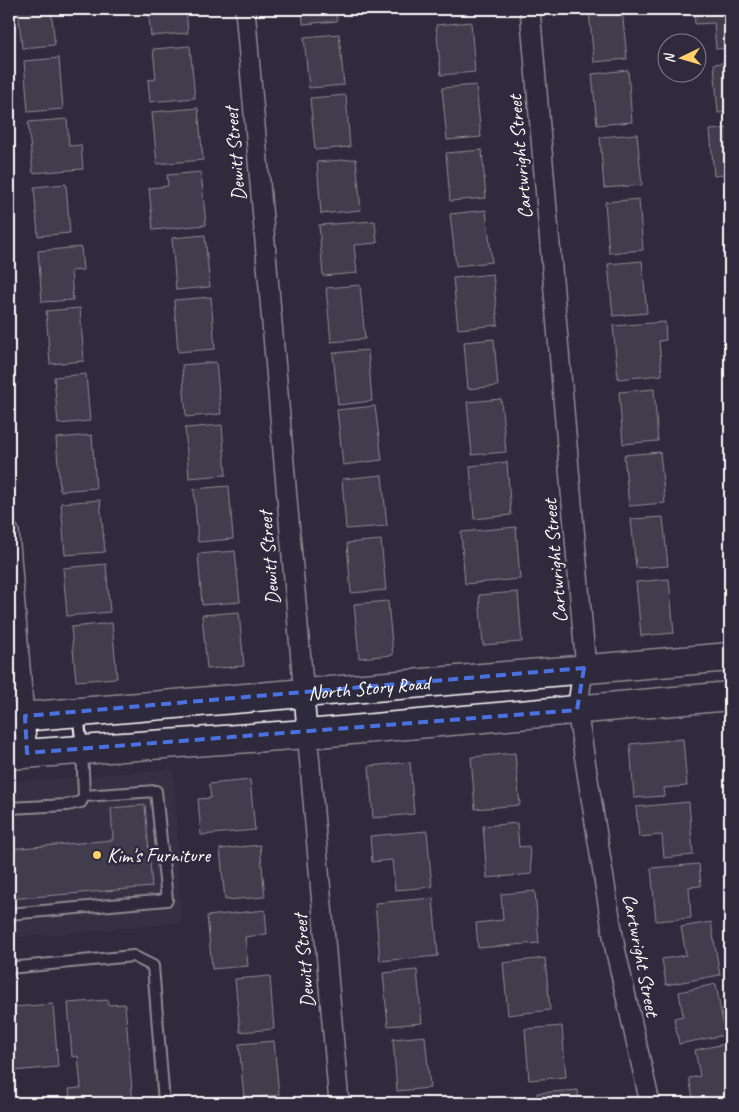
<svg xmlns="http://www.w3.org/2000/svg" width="739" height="1112" viewBox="0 0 739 1112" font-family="Caveat,sans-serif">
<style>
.built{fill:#3c3749}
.building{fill:#595564;stroke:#fff}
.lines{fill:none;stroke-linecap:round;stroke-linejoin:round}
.service-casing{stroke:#fff;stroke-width:14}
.minor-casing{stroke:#fff;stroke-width:22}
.secondary-casing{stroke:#fff;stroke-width:31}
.service{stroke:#2f2a3d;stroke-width:10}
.minor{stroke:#2f2a3d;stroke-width:19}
.secondary{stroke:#2f2a3d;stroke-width:28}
.marked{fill:none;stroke:#4a71e0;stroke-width:4;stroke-dasharray:10 6;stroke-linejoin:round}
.poi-dot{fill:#ffd166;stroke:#2f2a3d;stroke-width:2}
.labels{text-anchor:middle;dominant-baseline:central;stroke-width:5;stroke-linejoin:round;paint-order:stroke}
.street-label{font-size:20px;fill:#fff;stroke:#2f2a3d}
.poi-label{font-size:20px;fill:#fff;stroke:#2f2a3d;text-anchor:start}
</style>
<rect width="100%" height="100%" fill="#2f2a3d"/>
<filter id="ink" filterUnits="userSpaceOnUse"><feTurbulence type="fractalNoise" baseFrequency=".02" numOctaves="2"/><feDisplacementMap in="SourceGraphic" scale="10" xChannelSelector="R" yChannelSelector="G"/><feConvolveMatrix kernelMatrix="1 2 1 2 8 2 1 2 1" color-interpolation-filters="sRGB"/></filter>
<g filter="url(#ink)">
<path class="built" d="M 174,769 L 181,923 L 9,938 L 9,782 Z"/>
<path class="building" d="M 18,9 L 51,9 L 55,45 L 22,48 Z
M 148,9 L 186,9 L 188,33 L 151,36 Z
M 302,9 L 335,9 L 337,21 L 303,24 Z
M 622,9 L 627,59 L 594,62 L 589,11 Z
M 694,9 L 730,9 L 730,48 L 716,49 L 714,23 L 695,24 Z
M 471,22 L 475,72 L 441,75 L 436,25 Z
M 339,34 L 344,85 L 309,88 L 304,37 Z
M 190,46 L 195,98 L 150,102 L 148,80 L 156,79 L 153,49 Z
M 59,58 L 63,109 L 28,112 L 24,61 Z
M 730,62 L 730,112 L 718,113 L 714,64 Z
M 628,70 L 632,122 L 597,125 L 592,74 Z
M 476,85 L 481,137 L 447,140 L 442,88 Z
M 346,95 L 350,147 L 315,150 L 310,98 Z
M 198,108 L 203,160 L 157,164 L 152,112 Z
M 67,119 L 69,146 L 81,145 L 83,169 L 33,173 L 28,122 Z
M 730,128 L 730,174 L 714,176 L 710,130 Z
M 637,134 L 642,185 L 604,188 L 600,137 Z
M 482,150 L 486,198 L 450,201 L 446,153 Z
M 356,159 L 361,210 L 321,214 L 317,162 Z
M 201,172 L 206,225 L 153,230 L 149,188 L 168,186 L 167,175 Z
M 66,184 L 70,233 L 38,236 L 34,187 Z
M 639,199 L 643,250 L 609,253 L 605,202 Z
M 486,210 L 492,262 L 456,266 L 450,214 Z
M 375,221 L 377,243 L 354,245 L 357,273 L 323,276 L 319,225 Z
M 205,235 L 210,287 L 176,290 L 172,238 Z
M 81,247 L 83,270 L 71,271 L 73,300 L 42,302 L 38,251 Z
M 642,261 L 647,313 L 613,316 L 608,264 Z
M 493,274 L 498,325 L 458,329 L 453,278 Z
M 360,285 L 365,339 L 331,342 L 326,288 Z
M 211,297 L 215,349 L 178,352 L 174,300 Z
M 80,308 L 84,361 L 50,364 L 46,311 Z
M 665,322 L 666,340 L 659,341 L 662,375 L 618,379 L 613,326 Z
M 494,339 L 498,386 L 468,389 L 464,342 Z
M 368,350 L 372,401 L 338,405 L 333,353 Z
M 216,362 L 221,414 L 186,417 L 182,365 Z
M 86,374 L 90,421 L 58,424 L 54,377 Z
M 654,389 L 658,441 L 623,444 L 619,392 Z
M 501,399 L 506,452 L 472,455 L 467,402 Z
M 375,406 L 382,460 L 343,465 L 337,410 Z
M 222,425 L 226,475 L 189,478 L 185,428 Z
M 92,435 L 96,488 L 60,491 L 56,438 Z
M 660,452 L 665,503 L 629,506 L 624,455 Z
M 507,462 L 511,515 L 474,519 L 470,466 Z
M 382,475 L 387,526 L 346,529 L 342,479 Z
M 229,486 L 233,539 L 198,542 L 194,489 Z
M 100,500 L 105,552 L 65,555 L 61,503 Z
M 663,517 L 668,566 L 636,568 L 631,519 Z
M 516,527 L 520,579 L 465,584 L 461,532 Z
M 381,540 L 386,590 L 351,593 L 347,543 Z
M 235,551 L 240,602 L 202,605 L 198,554 Z
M 106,564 L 110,612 L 67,616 L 63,568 Z
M 669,579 L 674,633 L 641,636 L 636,582 Z
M 518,592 L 522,642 L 483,645 L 479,595 Z
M 388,601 L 393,655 L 359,658 L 354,604 Z
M 239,612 L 244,666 L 207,669 L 202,615 Z
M 112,623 L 117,678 L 76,681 L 71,627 Z
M 683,739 L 687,786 L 664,788 L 665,796 L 634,798 L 630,744 Z
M 515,753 L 520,805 L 475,809 L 471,757 Z
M 410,762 L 414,814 L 373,818 L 369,766 Z
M 250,780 L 255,830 L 201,835 L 198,799 L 211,798 L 209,784 Z
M 689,802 L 693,855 L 664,858 L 662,835 L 639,837 L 636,807 Z
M 145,805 L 152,887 L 9,899 L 9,849 L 113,840 L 111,808 Z
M 517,823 L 519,847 L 529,846 L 532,874 L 487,878 L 483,826 Z
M 427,831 L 432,887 L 395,890 L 392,860 L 372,862 L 370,836 Z
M 260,845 L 265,897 L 225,900 L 220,849 Z
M 699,864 L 701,886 L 689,887 L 691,918 L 656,921 L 651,868 Z
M 535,891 L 539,943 L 478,948 L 476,923 L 503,920 L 501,894 Z
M 433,898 L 438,956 L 380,961 L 375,903 Z
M 265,910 L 267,934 L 245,937 L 248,966 L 212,969 L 207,916 Z
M 711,922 L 720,975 L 666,985 L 662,959 L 686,955 L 681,927 Z
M 545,958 L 550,1010 L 508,1015 L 503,963 Z
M 417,970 L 422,1023 L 388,1026 L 383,973 Z
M 270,976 L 274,1029 L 240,1032 L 235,979 Z
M 716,984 L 725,1035 L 679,1044 L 674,1018 L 683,1016 L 679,992 Z
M 108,1000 L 108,1005 L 125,1004 L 133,1103 L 70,1103 L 69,1089 L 81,1088 L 78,1056 L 72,1057 L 68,1003 Z
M 53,1004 L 58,1067 L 13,1071 L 13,1062 L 9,1063 L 9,1015 L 13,1015 L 13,1007 Z
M 562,1026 L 566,1077 L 529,1080 L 525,1029 Z
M 425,1036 L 430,1088 L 397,1091 L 393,1039 Z
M 274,1041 L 279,1095 L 244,1098 L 239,1044 Z
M 730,1043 L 730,1096 L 694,1103 L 689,1078 L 700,1076 L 695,1050 Z
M 578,1090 L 579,1103 L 538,1103 L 537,1093 Z
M 450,1099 L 451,1103 L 414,1103 L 414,1102 Z"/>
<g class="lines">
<defs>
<path id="service" d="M 9,808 L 67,805 L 81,802 L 84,796 L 82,748 L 78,713
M 9,914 L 167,900 L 156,791 L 84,796
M 9,968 L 133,956 L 153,966 L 164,1103"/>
<path id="minor" d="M 245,9 L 339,1103
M 530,9 L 585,657 L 577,710 L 615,948 L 650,1103
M 9,532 L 27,753"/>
<g id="secondary">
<path id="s1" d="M 9,718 L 730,657"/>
<path d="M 9,755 L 307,734 L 730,696"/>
</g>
</defs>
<use href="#service" class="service-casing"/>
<use href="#minor" class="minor-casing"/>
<use href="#secondary" class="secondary-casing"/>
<use href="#service" class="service"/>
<use href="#minor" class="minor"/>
<use href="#secondary" class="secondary"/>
</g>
</g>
<path d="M0 0H739V1112H0ZM 584,668 L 577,710 L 27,753 L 25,716 Z" fill="#2f2a3d" fill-opacity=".55" fill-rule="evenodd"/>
<path class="marked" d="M 584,668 L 577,710 L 27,753 L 25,716 Z"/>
<circle class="poi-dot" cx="97" cy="855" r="5"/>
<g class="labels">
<g class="street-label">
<text transform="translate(235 154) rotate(-95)">Dewitt Street</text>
<text transform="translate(520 157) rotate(-95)">Cartwright Street</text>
<text transform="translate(269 558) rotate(-95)">Dewitt Street</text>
<text transform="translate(555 561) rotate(-95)">Cartwright Street</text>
<text stroke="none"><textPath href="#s1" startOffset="361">North Story Road</textPath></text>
<text transform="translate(641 955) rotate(79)">Cartwright Street</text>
<text transform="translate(304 961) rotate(-95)">Dewitt Street</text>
</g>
<g class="poi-label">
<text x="107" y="855">Kim's Furniture</text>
</g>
</g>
<rect width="739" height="1112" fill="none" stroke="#2f2a3d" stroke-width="30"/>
<rect x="15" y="15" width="709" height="1082" fill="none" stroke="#fff" stroke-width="2" filter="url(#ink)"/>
<g transform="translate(682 58) rotate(265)"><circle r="24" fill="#2f2a3d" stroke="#827f8b"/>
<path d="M0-4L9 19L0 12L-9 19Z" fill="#ffd166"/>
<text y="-8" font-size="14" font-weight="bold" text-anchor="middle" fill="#ffffff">N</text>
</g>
</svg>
